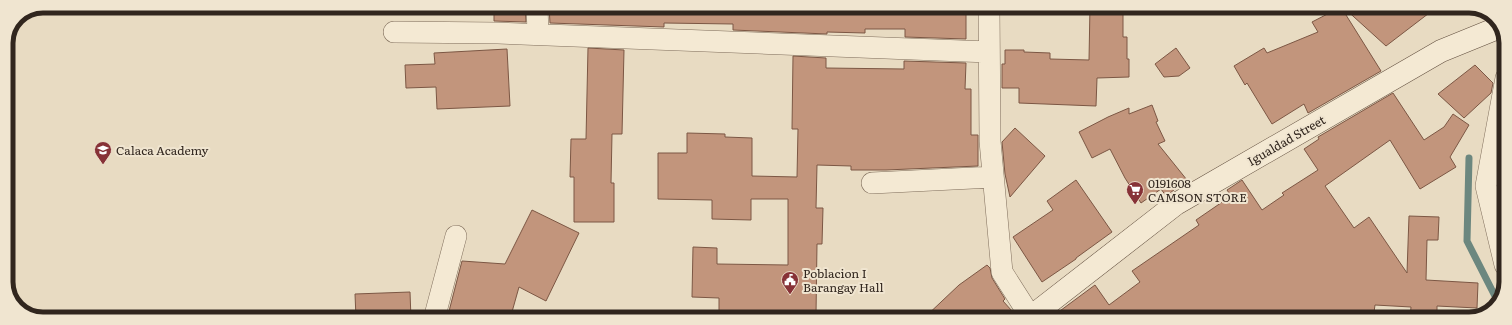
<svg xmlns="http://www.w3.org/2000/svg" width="1512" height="325" viewBox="0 0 1512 325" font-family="Literata,serif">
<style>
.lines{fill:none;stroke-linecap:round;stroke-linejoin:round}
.stream{stroke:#6c877f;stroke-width:7}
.building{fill:#c2957c;stroke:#7c5744}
.street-casing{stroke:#7f6d5b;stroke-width:22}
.secondary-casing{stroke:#614e3e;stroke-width:23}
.street{stroke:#f4e9d3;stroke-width:21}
.secondary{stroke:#f4e9d3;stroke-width:22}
.labels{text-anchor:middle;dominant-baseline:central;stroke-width:4;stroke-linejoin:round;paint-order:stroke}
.street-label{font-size:12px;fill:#31261e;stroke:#f0e5d0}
.poi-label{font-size:12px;fill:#31261e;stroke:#f0e5d0;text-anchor:start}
.rim{fill:none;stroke:#31261e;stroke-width:5}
</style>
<rect width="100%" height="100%" fill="#e8dbc2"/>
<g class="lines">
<path class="stream" d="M 1469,158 L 1467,241 L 1498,302"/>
</g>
<path class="building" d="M 494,6 L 525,6 L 526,22 L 494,21 Z
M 549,6 L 966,6 L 966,39 L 905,37 L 905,29 L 865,29 L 865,33 L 827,32 L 827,34 L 733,30 L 733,24 L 664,23 L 664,27 L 550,23 Z
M 1090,6 L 1123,6 L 1123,37 L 1127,37 L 1127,59 L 1129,59 L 1129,77 L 1097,78 L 1096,106 L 1019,103 L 1019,88 L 1002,88 L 1002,64 L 1005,64 L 1005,50 L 1024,50 L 1024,52 L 1050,53 L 1050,59 L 1089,60 Z
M 1341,7 L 1381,71 L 1308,113 L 1304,104 L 1272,124 L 1247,83 L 1245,85 L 1234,66 L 1264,48 L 1267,53 L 1318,32 L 1312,22 Z
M 1343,7 L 1437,7 L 1386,46 Z
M 588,48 L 624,50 L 622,134 L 612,134 L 611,183 L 614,183 L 614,222 L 574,222 L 574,177 L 570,177 L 571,139 L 586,139 Z
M 1176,48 L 1190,68 L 1179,76 L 1164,77 L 1155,64 Z
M 507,49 L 510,106 L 437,109 L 436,87 L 406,88 L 405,65 L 435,64 L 434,53 Z
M 793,56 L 826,58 L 826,68 L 904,69 L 904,61 L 966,63 L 965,89 L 971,89 L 971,135 L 978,135 L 978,166 L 886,170 L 851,170 L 851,166 L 817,165 L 816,208 L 823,208 L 822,244 L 817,244 L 816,315 L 760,314 L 760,319 L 719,319 L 719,298 L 692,297 L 693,247 L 717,248 L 717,264 L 788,265 L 788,199 L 751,199 L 751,220 L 712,219 L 712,200 L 658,199 L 658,153 L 687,153 L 687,133 L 725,134 L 725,137 L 752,138 L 752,176 L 797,177 L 798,129 L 792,129 Z
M 1475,65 L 1493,83 L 1491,93 L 1464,118 L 1438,94 Z
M 1393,93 L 1424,140 L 1444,127 L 1453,114 L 1469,125 L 1450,157 L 1456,167 L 1420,189 L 1390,140 L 1325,186 L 1354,228 L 1369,217 L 1407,273 L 1409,216 L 1439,217 L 1438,240 L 1427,240 L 1426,280 L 1478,283 L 1477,308 L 1437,306 L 1437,319 L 1410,319 L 1411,307 L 1375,305 L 1373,319 L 1049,319 L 1095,285 L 1109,305 L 1140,282 L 1132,271 L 1199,225 L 1196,220 L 1231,196 L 1227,190 L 1242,180 L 1262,210 L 1284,195 L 1282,193 L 1318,170 L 1304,149 L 1319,139 L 1318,137 Z
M 1152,105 L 1158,121 L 1156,122 L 1165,141 L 1158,144 L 1187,180 L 1166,196 L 1161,189 L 1141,203 L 1125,178 L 1110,149 L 1092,158 L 1079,132 L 1108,117 L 1129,108 L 1129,114 Z
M 1015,128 L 1045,156 L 1010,197 L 1005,174 L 1002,142 Z
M 1076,180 L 1112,232 L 1076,258 L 1076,259 L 1042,282 L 1013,237 L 1053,210 L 1047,201 Z
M 532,210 L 579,233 L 546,301 L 519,287 L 510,319 L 447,319 L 462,261 L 505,264 Z
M 987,265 L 990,268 L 992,278 L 1005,299 L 1003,301 L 1012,311 L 1003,319 L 923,319 L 959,285 Z
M 410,292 L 411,319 L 356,318 L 355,294 Z"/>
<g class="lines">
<defs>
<path id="street" d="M 537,6 L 538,34
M 989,6 L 990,141 L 1002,272 L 1030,316
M 394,32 L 498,33 L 989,52
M 872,183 L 993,177
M 1505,265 L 1486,186 L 1506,78
M 434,319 L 456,236"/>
<path id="secondary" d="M 1028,319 L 1176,204 L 1441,51 L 1500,27"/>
</defs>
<use href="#street" class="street-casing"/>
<use href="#secondary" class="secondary-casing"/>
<use href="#street" class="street"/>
<use href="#secondary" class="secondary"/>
</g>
<defs>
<symbol id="school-pin" viewBox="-11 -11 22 30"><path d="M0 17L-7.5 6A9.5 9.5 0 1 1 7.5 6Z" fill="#873237" stroke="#f0e5d0"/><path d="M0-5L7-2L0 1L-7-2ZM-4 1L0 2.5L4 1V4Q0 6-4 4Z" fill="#fff"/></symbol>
<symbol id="supermarket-pin" viewBox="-11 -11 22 30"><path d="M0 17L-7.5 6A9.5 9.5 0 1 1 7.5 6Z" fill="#873237" stroke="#f0e5d0"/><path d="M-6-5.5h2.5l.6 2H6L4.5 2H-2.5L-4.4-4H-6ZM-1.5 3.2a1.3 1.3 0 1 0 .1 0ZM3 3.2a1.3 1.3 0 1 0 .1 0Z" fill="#fff"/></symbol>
<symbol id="civic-pin" viewBox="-11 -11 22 30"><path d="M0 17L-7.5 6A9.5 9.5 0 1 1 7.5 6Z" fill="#873237" stroke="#f0e5d0"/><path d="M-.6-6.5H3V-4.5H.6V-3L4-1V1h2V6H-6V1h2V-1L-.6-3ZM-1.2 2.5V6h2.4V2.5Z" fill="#fff"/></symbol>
</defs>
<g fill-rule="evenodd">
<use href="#school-pin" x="93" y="140" width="20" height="27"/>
<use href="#supermarket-pin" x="1125" y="180" width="20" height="27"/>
<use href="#civic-pin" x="780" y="270" width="20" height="27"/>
</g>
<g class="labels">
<g class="street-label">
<text transform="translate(1286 140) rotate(-30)">Igualdad Street</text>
</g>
<g class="poi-label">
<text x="116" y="150">Calaca Academy</text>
<text x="1148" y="183">0191608<tspan x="1148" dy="14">CAMSON STORE</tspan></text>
<text x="803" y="273">Poblacion I<tspan x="803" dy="14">Barangay Hall</tspan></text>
</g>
</g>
<path d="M0 0H1512V325H0ZM43 13H1469A30 30 0 0 1 1499 43V282A30 30 0 0 1 1469 312H43A30 30 0 0 1 13 282V43A30 30 0 0 1 43 13Z" fill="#f0e5d0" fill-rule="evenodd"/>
<path class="rim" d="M43 13H1469A30 30 0 0 1 1499 43V282A30 30 0 0 1 1469 312H43A30 30 0 0 1 13 282V43A30 30 0 0 1 43 13Z"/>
</svg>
